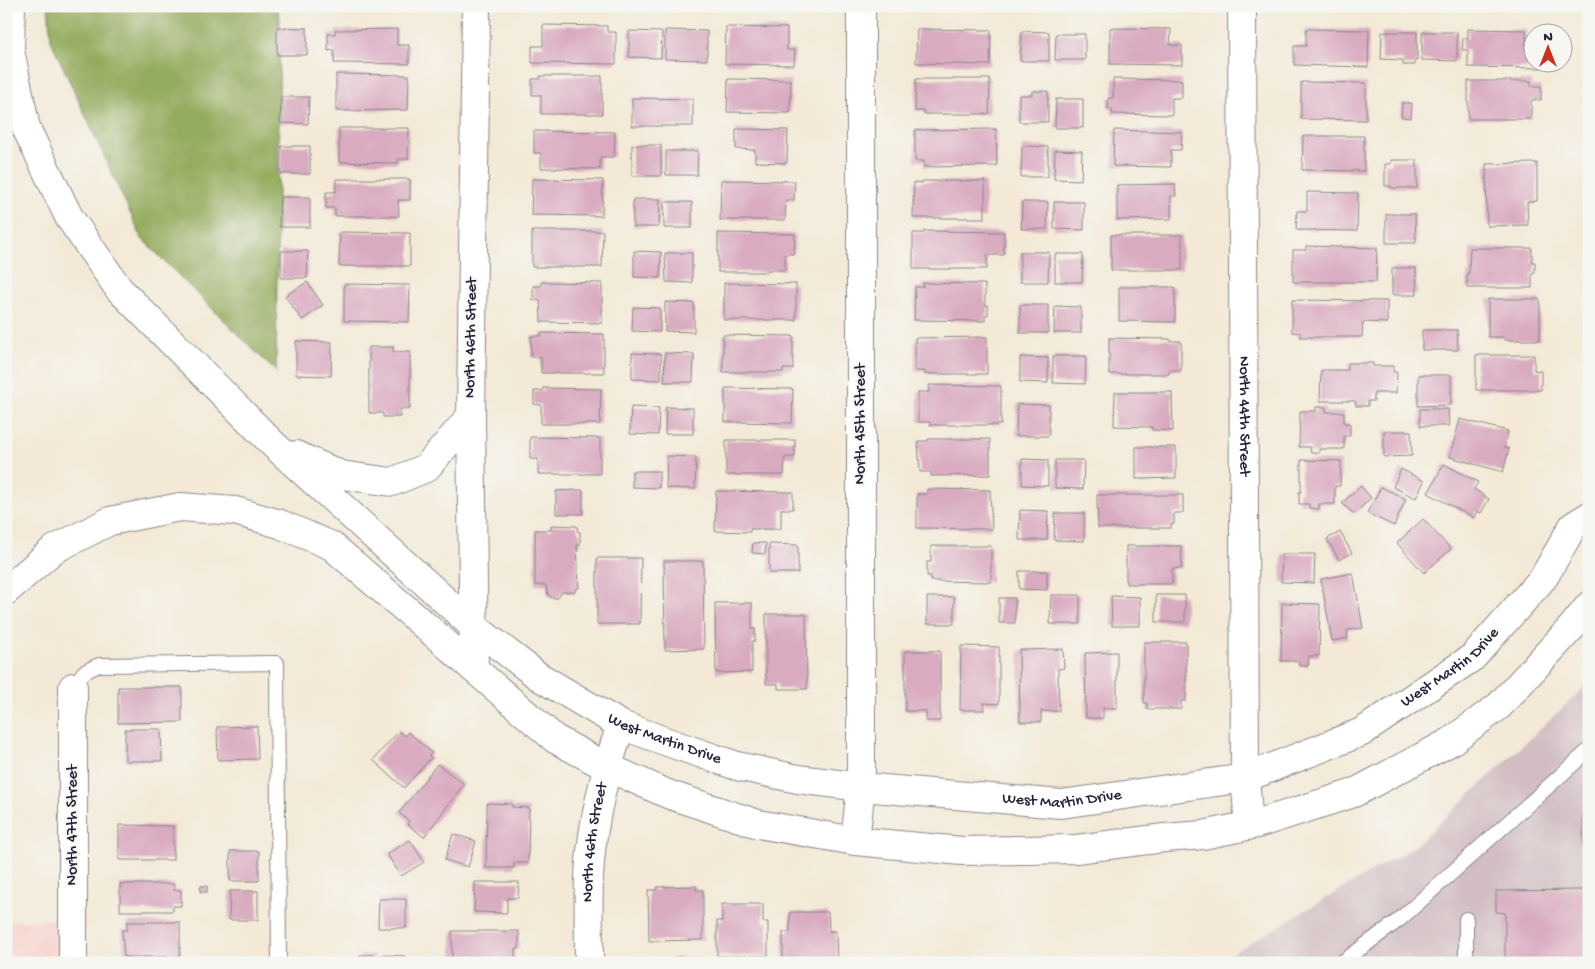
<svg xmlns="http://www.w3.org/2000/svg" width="1595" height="969" viewBox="0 0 1595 969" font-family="'Gochi Hand',sans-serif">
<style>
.built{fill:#f7d0cb}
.industrial{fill:#d2bec2}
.forest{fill:#94ac5e;stroke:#5b674c}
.building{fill:#d9aac0}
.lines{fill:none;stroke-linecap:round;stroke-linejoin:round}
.lane-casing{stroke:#8a8688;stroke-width:16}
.street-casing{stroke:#8a8688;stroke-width:30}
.highway-casing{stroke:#8a8688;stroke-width:30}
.lane{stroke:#fff;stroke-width:14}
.street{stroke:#fff;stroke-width:28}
.highway{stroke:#fff;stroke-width:28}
.labels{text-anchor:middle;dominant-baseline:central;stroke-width:4;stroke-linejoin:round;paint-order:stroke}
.street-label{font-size:16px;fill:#22223b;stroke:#f6f6f2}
</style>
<rect width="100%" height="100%" fill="#f6f6f2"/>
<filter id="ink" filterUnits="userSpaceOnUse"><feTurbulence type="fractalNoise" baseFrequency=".02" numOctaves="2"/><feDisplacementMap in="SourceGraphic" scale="10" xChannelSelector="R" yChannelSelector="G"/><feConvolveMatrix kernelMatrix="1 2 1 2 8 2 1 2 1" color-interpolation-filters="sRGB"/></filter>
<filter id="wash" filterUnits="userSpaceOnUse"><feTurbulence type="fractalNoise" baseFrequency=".0096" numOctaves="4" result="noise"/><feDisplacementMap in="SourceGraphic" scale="20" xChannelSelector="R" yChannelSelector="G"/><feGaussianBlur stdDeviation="1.12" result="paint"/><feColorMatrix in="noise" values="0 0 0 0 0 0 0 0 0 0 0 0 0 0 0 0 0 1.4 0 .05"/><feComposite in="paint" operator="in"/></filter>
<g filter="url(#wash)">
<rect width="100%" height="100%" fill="#f3e9d6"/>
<path class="built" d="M 84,918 L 84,963 L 6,963 L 6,922 Z"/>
<path class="industrial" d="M 1589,683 L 1589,963 L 1216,963 L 1415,846 Z"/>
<path class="forest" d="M 48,6 L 277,7 L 280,19 L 276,372 L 142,239 L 51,41 Z"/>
<g id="blocks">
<path class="building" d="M 543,25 L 607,26 L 607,32 L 616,32 L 616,64 L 532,63 L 532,46 L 543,46 Z
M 277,27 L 307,28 L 307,55 L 277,55 Z
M 726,27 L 787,28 L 787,50 L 795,50 L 794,65 L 725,64 Z
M 1110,28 L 1171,29 L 1170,45 L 1182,45 L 1182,65 L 1110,64 Z
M 397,29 L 397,45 L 409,45 L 409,64 L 334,63 L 334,50 L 328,51 L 328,34 L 335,34 L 335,30 Z
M 917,29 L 991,30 L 990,65 L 916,63 Z
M 1306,29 L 1369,30 L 1368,67 L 1294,65 L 1294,46 L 1306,46 Z
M 1468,29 L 1526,30 L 1526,51 L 1532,51 L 1532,62 L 1541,62 L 1541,68 L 1468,67 L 1468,50 L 1462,50 L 1463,38 L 1468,38 Z
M 665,30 L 707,31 L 707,60 L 665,59 Z
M 629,31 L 662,32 L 661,58 L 629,57 Z
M 1022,31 L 1049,32 L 1049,61 L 1020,61 Z
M 1382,32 L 1417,32 L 1417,60 L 1415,60 L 1415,65 L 1403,65 L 1403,60 L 1381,59 Z
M 1422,32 L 1457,32 L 1457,61 L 1422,60 Z
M 1056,34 L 1085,34 L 1085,60 L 1055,60 Z
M 336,74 L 409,75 L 408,110 L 336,111 Z
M 540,76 L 602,76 L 602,114 L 541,114 L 541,95 L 532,95 L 532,79 L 540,79 Z
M 728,79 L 791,80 L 790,113 L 727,112 Z
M 916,79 L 990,79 L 989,114 L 924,114 L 924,111 L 915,111 Z
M 1113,79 L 1182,80 L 1182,98 L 1172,98 L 1172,115 L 1112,114 L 1112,109 L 1108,109 L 1108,98 L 1113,98 Z
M 1468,81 L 1531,81 L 1531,86 L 1541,86 L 1541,100 L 1531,100 L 1531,119 L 1468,119 Z
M 1301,82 L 1366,83 L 1366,120 L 1301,119 Z
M 1032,91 L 1048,91 L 1048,122 L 1019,122 L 1019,95 L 1032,95 Z
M 281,97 L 309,97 L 308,124 L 280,123 Z
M 632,98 L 693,99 L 693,126 L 632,126 Z
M 1056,99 L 1083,99 L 1083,128 L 1055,128 Z
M 1402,103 L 1412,103 L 1411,118 L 1401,117 Z
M 339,128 L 409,128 L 408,159 L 398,159 L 398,163 L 339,162 Z
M 736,129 L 788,130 L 787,163 L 755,162 L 755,150 L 736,149 Z
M 996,129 L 997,166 L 924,167 L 924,161 L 915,161 L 915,130 Z
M 1114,130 L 1182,132 L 1181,150 L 1171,150 L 1171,167 L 1113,166 Z
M 534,131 L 615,132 L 614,157 L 600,157 L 600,169 L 541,168 L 541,153 L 534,153 Z
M 1303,136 L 1364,136 L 1364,171 L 1302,170 Z
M 632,145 L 661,145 L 661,176 L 632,176 Z
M 281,146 L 310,146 L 310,174 L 280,174 Z
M 1022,146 L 1048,147 L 1048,177 L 1021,177 Z
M 1055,150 L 1082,151 L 1081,180 L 1054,179 Z
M 666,151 L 698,151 L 697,175 L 666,175 Z
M 1391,160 L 1417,160 L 1417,188 L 1391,188 L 1391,186 L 1385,186 L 1385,164 L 1391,164 Z
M 1537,163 L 1537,201 L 1527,202 L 1528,225 L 1487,226 L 1486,164 Z
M 336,179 L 410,179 L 410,200 L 398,200 L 399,216 L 335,216 L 335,208 L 326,208 L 326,192 L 336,192 Z
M 532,179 L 603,180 L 602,216 L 531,215 Z
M 721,180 L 795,181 L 794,200 L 786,200 L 785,220 L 720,220 Z
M 922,181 L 985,181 L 985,218 L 913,218 L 914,182 L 922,183 Z
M 1175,184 L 1176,196 L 1171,196 L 1171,219 L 1117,220 L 1117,185 Z
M 1307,192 L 1358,193 L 1357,231 L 1296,230 L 1297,211 L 1307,211 Z
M 280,197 L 310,197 L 310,227 L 279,227 Z
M 633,199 L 660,199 L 659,227 L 633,227 Z
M 664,202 L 692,202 L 692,228 L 664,228 Z
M 1022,202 L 1048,202 L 1047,229 L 1021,229 Z
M 1054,202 L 1084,202 L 1084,230 L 1054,229 Z
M 1386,214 L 1415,214 L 1416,243 L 1386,243 Z
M 532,231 L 603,231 L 602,267 L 532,267 Z
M 924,231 L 1004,232 L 1004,255 L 987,255 L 987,269 L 913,269 L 913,233 L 924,233 Z
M 340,232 L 410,233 L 410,266 L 339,266 Z
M 718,233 L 795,234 L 794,254 L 785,254 L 785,270 L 768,270 L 767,272 L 718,272 Z
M 1111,235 L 1182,235 L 1182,270 L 1111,270 Z
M 1306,246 L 1377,248 L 1376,282 L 1293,282 L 1293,250 L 1306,250 Z
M 1470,248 L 1532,248 L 1532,262 L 1535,262 L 1535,273 L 1532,274 L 1532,288 L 1467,288 L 1467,273 L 1469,273 Z
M 281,251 L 308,251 L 307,278 L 281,278 Z
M 634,251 L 661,252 L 660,278 L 634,277 Z
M 1020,252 L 1049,252 L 1048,282 L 1020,282 Z
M 665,253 L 692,253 L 692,283 L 666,282 Z
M 1055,254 L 1083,254 L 1082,282 L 1055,282 Z
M 1392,268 L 1416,268 L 1417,295 L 1392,295 Z
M 307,282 L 323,305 L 302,320 L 285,296 Z
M 541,282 L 602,283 L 602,323 L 541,322 L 540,300 L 533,300 L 533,286 L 541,286 Z
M 724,283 L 796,284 L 796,320 L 724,320 Z
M 923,283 L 985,284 L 985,305 L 988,305 L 988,315 L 985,315 L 985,321 L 914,320 L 915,287 L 923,287 Z
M 344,284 L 410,285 L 409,322 L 344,321 Z
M 1119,287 L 1175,287 L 1175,322 L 1119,321 Z
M 1488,299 L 1540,299 L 1540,340 L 1505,340 L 1502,337 L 1488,337 Z
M 1292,300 L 1387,301 L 1387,323 L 1363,322 L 1362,337 L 1300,337 L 1300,333 L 1292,332 Z
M 665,302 L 694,303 L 694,332 L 665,331 Z
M 1020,305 L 1048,305 L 1048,333 L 1020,333 Z
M 1055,306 L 1081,307 L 1081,333 L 1054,333 Z
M 633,307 L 660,308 L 660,332 L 632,331 Z
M 1422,330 L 1457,330 L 1458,350 L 1422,350 Z
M 541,333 L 604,334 L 604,373 L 541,373 L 541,357 L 531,357 L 531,336 L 541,336 Z
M 723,335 L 793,336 L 793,369 L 783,369 L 783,372 L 723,372 Z
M 987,337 L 987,374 L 925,374 L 925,371 L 915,371 L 915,338 Z
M 1109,338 L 1170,339 L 1170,341 L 1181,341 L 1181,370 L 1169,370 L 1169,374 L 1109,374 Z
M 296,341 L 332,342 L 331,376 L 296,375 Z
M 369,347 L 393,347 L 393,352 L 410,352 L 410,409 L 400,409 L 400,417 L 383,417 L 383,413 L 369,413 Z
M 632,353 L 661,354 L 661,380 L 632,379 Z
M 665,353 L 694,354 L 693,382 L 664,382 Z
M 1476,355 L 1534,355 L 1534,370 L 1541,371 L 1541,390 L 1476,390 Z
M 1053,356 L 1086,356 L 1085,384 L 1053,383 Z
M 1020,357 L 1048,358 L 1048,383 L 1020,382 Z
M 1348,363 L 1373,363 L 1373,366 L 1393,366 L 1393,372 L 1397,372 L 1396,393 L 1374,393 L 1374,401 L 1368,401 L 1368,406 L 1356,406 L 1355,401 L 1320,401 L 1321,370 L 1348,370 Z
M 1418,375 L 1451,375 L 1451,405 L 1418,406 Z
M 929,385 L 1001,386 L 1001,425 L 930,425 L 930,422 L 918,422 L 918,392 L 929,392 Z
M 543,388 L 601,389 L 600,424 L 541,424 L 541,405 L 534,404 L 534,391 L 543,391 Z
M 725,388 L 793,389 L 792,423 L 725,422 Z
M 1115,392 L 1172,392 L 1173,431 L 1152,430 L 1152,427 L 1114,426 Z
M 1017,404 L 1049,405 L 1049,436 L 1016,436 Z
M 631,407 L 659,408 L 658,435 L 630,434 Z
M 666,407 L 693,408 L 693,434 L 665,434 Z
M 1316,407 L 1326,407 L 1326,412 L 1344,412 L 1344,423 L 1350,423 L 1350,436 L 1344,436 L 1344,449 L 1319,449 L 1319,453 L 1311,453 L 1310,447 L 1299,447 L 1300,411 L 1316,411 Z
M 1420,409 L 1448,409 L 1449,426 L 1420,426 Z
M 1460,419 L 1508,431 L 1504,448 L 1509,449 L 1503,472 L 1450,457 Z
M 1384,431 L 1411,431 L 1412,456 L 1384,457 Z
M 530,437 L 600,438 L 600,474 L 538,474 L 538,459 L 530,459 Z
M 928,439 L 990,439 L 990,475 L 931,476 L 931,472 L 920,472 L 918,441 L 928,441 Z
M 726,440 L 795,440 L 795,457 L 785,457 L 784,475 L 726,475 Z
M 1136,447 L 1176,447 L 1176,478 L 1136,479 Z
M 667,456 L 696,457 L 695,489 L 666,488 Z
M 1022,459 L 1048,460 L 1048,486 L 1022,485 Z
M 1055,460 L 1084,460 L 1083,489 L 1055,488 Z
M 1301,460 L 1341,461 L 1340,486 L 1335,486 L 1335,504 L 1319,504 L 1319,509 L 1309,508 L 1309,504 L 1299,504 L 1299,492 L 1301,492 Z
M 1444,464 L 1478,482 L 1474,489 L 1489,499 L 1481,513 L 1477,511 L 1474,518 L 1428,493 Z
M 1401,469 L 1424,481 L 1416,498 L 1393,487 Z
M 632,471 L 659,471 L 659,488 L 632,487 Z
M 1361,486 L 1371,498 L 1354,514 L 1342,503 Z
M 1381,487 L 1406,499 L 1394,526 L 1367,513 Z
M 927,489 L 990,490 L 992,529 L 917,528 L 917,494 L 927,494 Z
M 583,490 L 583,514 L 556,514 L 556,491 Z
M 716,491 L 793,492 L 793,509 L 781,509 L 781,529 L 750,529 L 750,532 L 715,531 Z
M 1097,495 L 1183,495 L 1183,513 L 1174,513 L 1174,524 L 1171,524 L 1171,528 L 1098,528 Z
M 1020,510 L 1048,511 L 1047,540 L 1019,540 Z
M 1055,513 L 1084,513 L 1084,541 L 1054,540 Z
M 1423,519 L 1451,549 L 1424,573 L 1397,543 Z
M 551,525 L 577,526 L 578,532 L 580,532 L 580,545 L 577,545 L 579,588 L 576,588 L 575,592 L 562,592 L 558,598 L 552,598 L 548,595 L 546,585 L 535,585 L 535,530 L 551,530 Z
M 1340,532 L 1352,553 L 1339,560 L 1327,539 Z
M 753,543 L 766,543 L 765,554 L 752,553 Z
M 769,544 L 798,545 L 798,573 L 769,573 Z
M 931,546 L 991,546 L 991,582 L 931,581 L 931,576 L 927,576 L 927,562 L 931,562 Z
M 1126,546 L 1181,546 L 1182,568 L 1172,569 L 1172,584 L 1126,584 Z
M 1282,554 L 1315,554 L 1314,583 L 1281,582 Z
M 597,558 L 641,558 L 640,624 L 597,624 Z
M 664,561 L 703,561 L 704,649 L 665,650 Z
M 1019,571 L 1047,571 L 1047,590 L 1019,589 Z
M 1353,573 L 1363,628 L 1347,630 L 1348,638 L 1332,641 L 1321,579 Z
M 1051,595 L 1080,595 L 1080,624 L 1050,624 Z
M 1156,595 L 1185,595 L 1185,622 L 1156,622 Z
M 1111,596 L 1140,597 L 1140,626 L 1112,626 Z
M 927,597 L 954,597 L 954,624 L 927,624 Z
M 999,598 L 1015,598 L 1015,623 L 999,623 Z
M 715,603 L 752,603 L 752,629 L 755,629 L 755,641 L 752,641 L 752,672 L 716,673 Z
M 1282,603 L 1320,604 L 1319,656 L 1309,656 L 1308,666 L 1299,666 L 1299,661 L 1281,661 Z
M 766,614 L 806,614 L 807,689 L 778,689 L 778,684 L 766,684 Z
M 1144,642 L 1186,642 L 1186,701 L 1181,701 L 1181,709 L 1147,709 L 1147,703 L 1144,703 Z
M 961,646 L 999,647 L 999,704 L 984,703 L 984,710 L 960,710 Z
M 1063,649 L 1064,668 L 1058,669 L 1059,711 L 1041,711 L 1041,722 L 1020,722 L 1019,650 Z
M 905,651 L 940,651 L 940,721 L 926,721 L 926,711 L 905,711 Z
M 1117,652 L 1117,708 L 1103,708 L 1103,718 L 1086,718 L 1085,653 Z
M 118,687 L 182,687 L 182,722 L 118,723 Z
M 257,726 L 258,759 L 218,760 L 217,727 Z
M 125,729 L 161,729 L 162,761 L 125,761 Z
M 399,731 L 405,736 L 408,732 L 432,753 L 429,756 L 431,758 L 404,788 L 373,760 Z
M 437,764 L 464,784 L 424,837 L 407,824 L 409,821 L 399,813 Z
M 487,803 L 512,804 L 512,807 L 529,808 L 528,863 L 514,863 L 514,868 L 486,868 Z
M 1583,813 L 1589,813 L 1589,963 L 1505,963 L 1505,913 L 1496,912 L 1496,891 L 1584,890 Z
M 119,825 L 173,826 L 173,860 L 119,860 Z
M 453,834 L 476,841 L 468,867 L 445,860 Z
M 410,840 L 424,862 L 401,876 L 387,854 Z
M 230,851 L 259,851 L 259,881 L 230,881 Z
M 475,882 L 519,882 L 518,898 L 507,898 L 507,913 L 474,912 Z
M 120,884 L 174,884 L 174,890 L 181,890 L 181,906 L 173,906 L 173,911 L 120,911 Z
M 201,886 L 207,886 L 207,892 L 200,892 Z
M 696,886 L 696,890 L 703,890 L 703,940 L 649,941 L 648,890 L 657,890 L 657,887 Z
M 230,891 L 258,891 L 258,920 L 229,920 Z
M 379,899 L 406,899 L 406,928 L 378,928 Z
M 722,904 L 763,904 L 763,922 L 768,922 L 768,956 L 717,956 L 717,921 L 722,921 Z
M 790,912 L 828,912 L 829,931 L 836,931 L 837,963 L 783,963 L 783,932 L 790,932 Z
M 127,922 L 180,922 L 180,957 L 124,957 L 122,930 L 127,930 Z
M 452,931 L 519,931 L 519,949 L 515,949 L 515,963 L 452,963 Z
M 360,955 L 374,955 L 374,963 L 360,963 Z
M 381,955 L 405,956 L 405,963 L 381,963 Z
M 675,957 L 703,958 L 703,963 L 675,963 Z"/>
</g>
</g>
<g filter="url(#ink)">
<use href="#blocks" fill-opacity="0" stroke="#8a8688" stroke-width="1"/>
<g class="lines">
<defs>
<path id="lane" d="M 73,687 L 84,672 L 99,665 L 277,663 L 279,963
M 1341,963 L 1399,920 L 1589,750
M 1466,963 L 1466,919"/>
<g id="street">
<path d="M 476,6 L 471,416 L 474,669 L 555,739 L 607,767 L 670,795 L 758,824 L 855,841 L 962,851 L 1076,849 L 1164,838 L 1203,835 L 1257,824 L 1354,793 L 1450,742 L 1499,706 L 1572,627 L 1589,606"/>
<path id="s1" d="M 1242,6 L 1245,778 L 1249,825"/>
<path id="s2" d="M 473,626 L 538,676 L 621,725 L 673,744 L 737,766 L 798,779 L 861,787 L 1061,804 L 1245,778 L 1362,732 L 1473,657 L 1544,577 L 1573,526 L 1589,516"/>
<path d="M 855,841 L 861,787 L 861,6"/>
<path d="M 73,963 L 73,687"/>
<path id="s3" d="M 589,963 C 589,935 588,906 589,878 C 591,826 604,774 621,725"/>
</g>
<path id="highway" d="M 11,6 L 10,50 L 26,128 L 69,217 L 119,289 L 274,445 L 473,626
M 296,455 L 341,475 L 392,482 L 426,468 L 471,416
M 6,591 L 53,550 L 110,521 L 180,507 L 235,511 L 280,524 L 332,546 L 444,642 L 474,669"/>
</defs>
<use href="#lane" class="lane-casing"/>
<use href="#street" class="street-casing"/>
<use href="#highway" class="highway-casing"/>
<use href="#lane" class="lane"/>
<use href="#street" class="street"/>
<use href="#highway" class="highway"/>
</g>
</g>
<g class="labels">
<g class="street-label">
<text transform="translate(472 338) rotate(-89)">North 46th Street</text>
<text stroke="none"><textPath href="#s1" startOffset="410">North 44th Street</textPath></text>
<text transform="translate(861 424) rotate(-90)">North 45th Street</text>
<text stroke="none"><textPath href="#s2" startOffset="1049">West Martin Drive</textPath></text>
<text stroke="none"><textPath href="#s2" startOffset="224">West Martin Drive</textPath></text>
<text stroke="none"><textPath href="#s2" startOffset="629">West Martin Drive</textPath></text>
<text transform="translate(73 825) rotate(-90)">North 47th Street</text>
<text stroke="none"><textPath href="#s3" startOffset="121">North 46th Street</textPath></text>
</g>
</g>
<rect width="1595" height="969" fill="none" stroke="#f6f6f2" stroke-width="25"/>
<g transform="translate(1548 48)"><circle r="24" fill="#f6f6f2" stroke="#a1a1a9"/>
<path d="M0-4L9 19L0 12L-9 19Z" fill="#c8321e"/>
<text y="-8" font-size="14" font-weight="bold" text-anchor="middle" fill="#22223b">N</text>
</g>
</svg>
